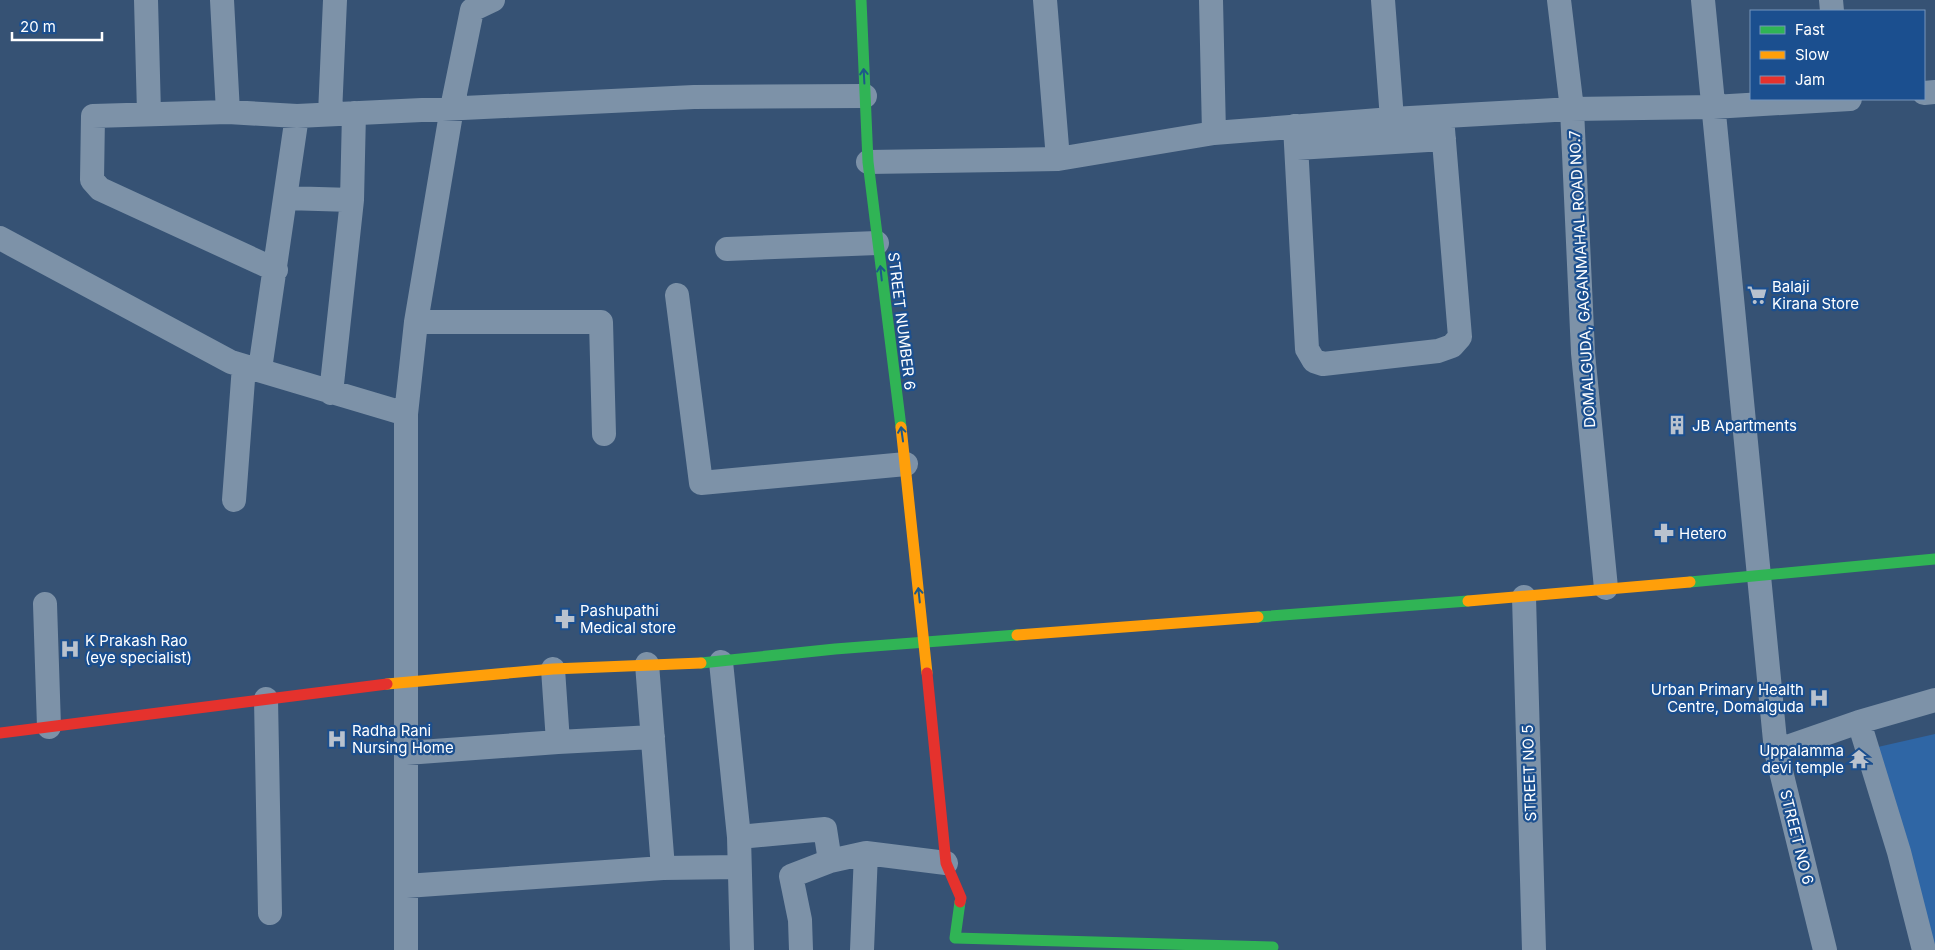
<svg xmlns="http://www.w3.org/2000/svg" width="1935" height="950" viewBox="0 0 1935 950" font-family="Inter,sans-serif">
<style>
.green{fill:#2f66a5}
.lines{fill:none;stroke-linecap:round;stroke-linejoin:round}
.street{stroke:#7d92a8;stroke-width:24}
.fast{stroke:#30b455;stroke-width:11}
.slow{stroke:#ff9f0a;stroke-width:11}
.jam{stroke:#e5322d;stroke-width:11}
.oneway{stroke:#1d5989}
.labels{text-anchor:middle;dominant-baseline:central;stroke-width:4.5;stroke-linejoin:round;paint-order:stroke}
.street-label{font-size:15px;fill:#fff;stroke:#1b4f8f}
.poi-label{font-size:15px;fill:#fff;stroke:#1b4f8f;text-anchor:start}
</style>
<rect width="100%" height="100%" fill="#365274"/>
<path class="green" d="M 1935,734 L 1935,950 L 1869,749 Z"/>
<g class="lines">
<path class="street" d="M 146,0 L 149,113
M 222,0 L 228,112
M 1045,0 L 1058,159
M 1211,0 L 1214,133
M 1383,0 L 1392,119
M 1559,0 L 1572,109 L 1583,353 L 1606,588
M 1703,0 L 1776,751 L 1825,950
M 1831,0 L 1832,11
M 1924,93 L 1935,92
M 330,114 L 335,0
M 1295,126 L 1307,349 L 1314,361 L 1323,364 L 1438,351 L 1452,346 L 1460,337 L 1442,117
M 1297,148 L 1444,139
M 868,162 L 1058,159 L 1214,133 L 1392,119 L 1572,109 L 1713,107 L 1850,99
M 285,198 L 352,200
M 0,238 L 231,362 L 406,414
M 727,249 L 877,243
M 276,270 L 100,189 L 92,180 L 93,116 L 228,112 L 297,116 L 694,97 L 865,96
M 677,295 L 701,483 L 906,464
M 416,322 L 601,322 L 604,434
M 260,369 L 297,116
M 331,393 L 352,200 L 354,113
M 234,500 L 244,366
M 1524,597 L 1534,950
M 45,604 L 49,727
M 721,662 L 739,837 L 742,950
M 647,664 L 663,868 L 739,867
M 553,669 L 558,742 L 653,737
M 266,699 L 270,913
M 1859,722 L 1899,852 L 1924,950
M 1776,751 L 1859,722 L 1935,700
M 406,753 L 558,742
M 739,837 L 825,829 L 830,861 L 866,853 L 946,863
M 406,886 L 663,868
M 406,950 L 406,414 L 416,322 L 452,108 L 472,10 L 493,0
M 801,950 L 800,920 L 791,876 L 830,861
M 862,950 L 866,853"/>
<path class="fast" d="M 861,0 L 868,162 L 901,427
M 1690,582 L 1935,559
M 1258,617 L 1468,601
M 701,663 L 835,649 L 1017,635
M 960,902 L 955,938 L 1273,947"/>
<path class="slow" d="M 901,427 L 927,673
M 1468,601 L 1690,582
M 1017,635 L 1258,617
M 387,684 L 553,669 L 701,663"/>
<path class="jam" d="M 927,673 L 946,863 L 961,898 L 960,902
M 0,733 L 387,684"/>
</g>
<defs><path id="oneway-shaft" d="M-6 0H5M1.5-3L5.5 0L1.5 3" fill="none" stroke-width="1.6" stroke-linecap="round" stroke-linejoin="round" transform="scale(1.25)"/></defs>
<g class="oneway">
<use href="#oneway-shaft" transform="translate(864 76) rotate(-93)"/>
<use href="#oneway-shaft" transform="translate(881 273) rotate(-96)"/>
<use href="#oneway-shaft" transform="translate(902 434) rotate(-98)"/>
<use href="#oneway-shaft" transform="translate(919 595) rotate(-96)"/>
</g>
<defs>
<symbol id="supermarket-bare" viewBox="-9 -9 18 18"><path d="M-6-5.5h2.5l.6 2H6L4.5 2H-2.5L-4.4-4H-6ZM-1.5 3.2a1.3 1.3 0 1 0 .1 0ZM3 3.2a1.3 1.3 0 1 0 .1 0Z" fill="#b9c2ce" stroke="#1b4f8f" stroke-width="2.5" paint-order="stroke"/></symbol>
<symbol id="building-bare" viewBox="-9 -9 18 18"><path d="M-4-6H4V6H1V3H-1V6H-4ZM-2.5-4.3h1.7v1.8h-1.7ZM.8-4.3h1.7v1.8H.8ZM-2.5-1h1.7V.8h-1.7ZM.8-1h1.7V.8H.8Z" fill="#b9c2ce" stroke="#1b4f8f" stroke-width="2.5" paint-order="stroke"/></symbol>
<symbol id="pharmacy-bare" viewBox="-9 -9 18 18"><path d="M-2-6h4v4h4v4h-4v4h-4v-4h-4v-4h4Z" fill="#b9c2ce" stroke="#1b4f8f" stroke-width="2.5" paint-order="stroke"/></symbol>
<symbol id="hospital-bare" viewBox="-9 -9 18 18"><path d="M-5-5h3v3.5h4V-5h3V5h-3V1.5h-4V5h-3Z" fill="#b9c2ce" stroke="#1b4f8f" stroke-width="2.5" paint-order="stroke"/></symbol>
<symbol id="temple-bare" viewBox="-9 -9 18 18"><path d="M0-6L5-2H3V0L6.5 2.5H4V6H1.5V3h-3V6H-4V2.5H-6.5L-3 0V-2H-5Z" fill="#b9c2ce" stroke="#1b4f8f" stroke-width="2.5" paint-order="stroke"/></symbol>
</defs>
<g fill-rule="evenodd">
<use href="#supermarket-bare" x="1743" y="281" width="28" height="28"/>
<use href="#building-bare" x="1663" y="411" width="28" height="28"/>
<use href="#pharmacy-bare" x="1650" y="519" width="28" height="28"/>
<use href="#pharmacy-bare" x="551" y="605" width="28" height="28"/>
<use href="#hospital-bare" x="56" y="635" width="28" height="28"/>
<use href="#hospital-bare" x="1805" y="684" width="28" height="28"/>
<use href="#hospital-bare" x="323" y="725" width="28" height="28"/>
<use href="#temple-bare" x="1845" y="745" width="28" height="28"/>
</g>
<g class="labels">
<g class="street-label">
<text transform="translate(1582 279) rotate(-93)">DOMALGUDA, GAGANMAHAL ROAD NO.7</text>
<text transform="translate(902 321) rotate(83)">STREET NUMBER 6</text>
<text transform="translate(1529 773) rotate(-92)">STREET NO 5</text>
<text transform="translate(1797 837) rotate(76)">STREET NO 6</text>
</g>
<g class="poi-label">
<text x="1772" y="286">Balaji<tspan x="1772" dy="17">Kirana Store</tspan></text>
<text x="1692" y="425">JB Apartments</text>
<text x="1679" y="533">Hetero</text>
<text x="580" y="610">Pashupathi<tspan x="580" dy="17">Medical store</tspan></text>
<text x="85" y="640">K Prakash Rao<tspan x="85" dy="17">(eye specialist)</tspan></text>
<text x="1804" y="689" text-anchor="end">Urban Primary Health<tspan x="1804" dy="17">Centre, Domalguda</tspan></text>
<text x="352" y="730">Radha Rani<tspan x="352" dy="17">Nursing Home</tspan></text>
<text x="1844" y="750" text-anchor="end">Uppalamma<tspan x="1844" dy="17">devi temple</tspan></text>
</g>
</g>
<rect x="1750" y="10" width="175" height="90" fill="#1b4f8f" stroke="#7695bc"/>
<rect x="1760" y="26" width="25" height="8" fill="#30b455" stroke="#7695bc"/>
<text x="1795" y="35" font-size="15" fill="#ffffff">Fast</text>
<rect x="1760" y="51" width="25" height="8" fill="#ff9f0a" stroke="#7695bc"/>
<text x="1795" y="60" font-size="15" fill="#ffffff">Slow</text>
<rect x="1760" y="76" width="25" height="8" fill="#e5322d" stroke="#7695bc"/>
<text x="1795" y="85" font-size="15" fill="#ffffff">Jam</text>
<path d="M12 32v8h90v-8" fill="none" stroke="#ffffff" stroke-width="2.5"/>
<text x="20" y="32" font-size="15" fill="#ffffff" stroke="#1b4f8f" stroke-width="4" paint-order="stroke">20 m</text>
</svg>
